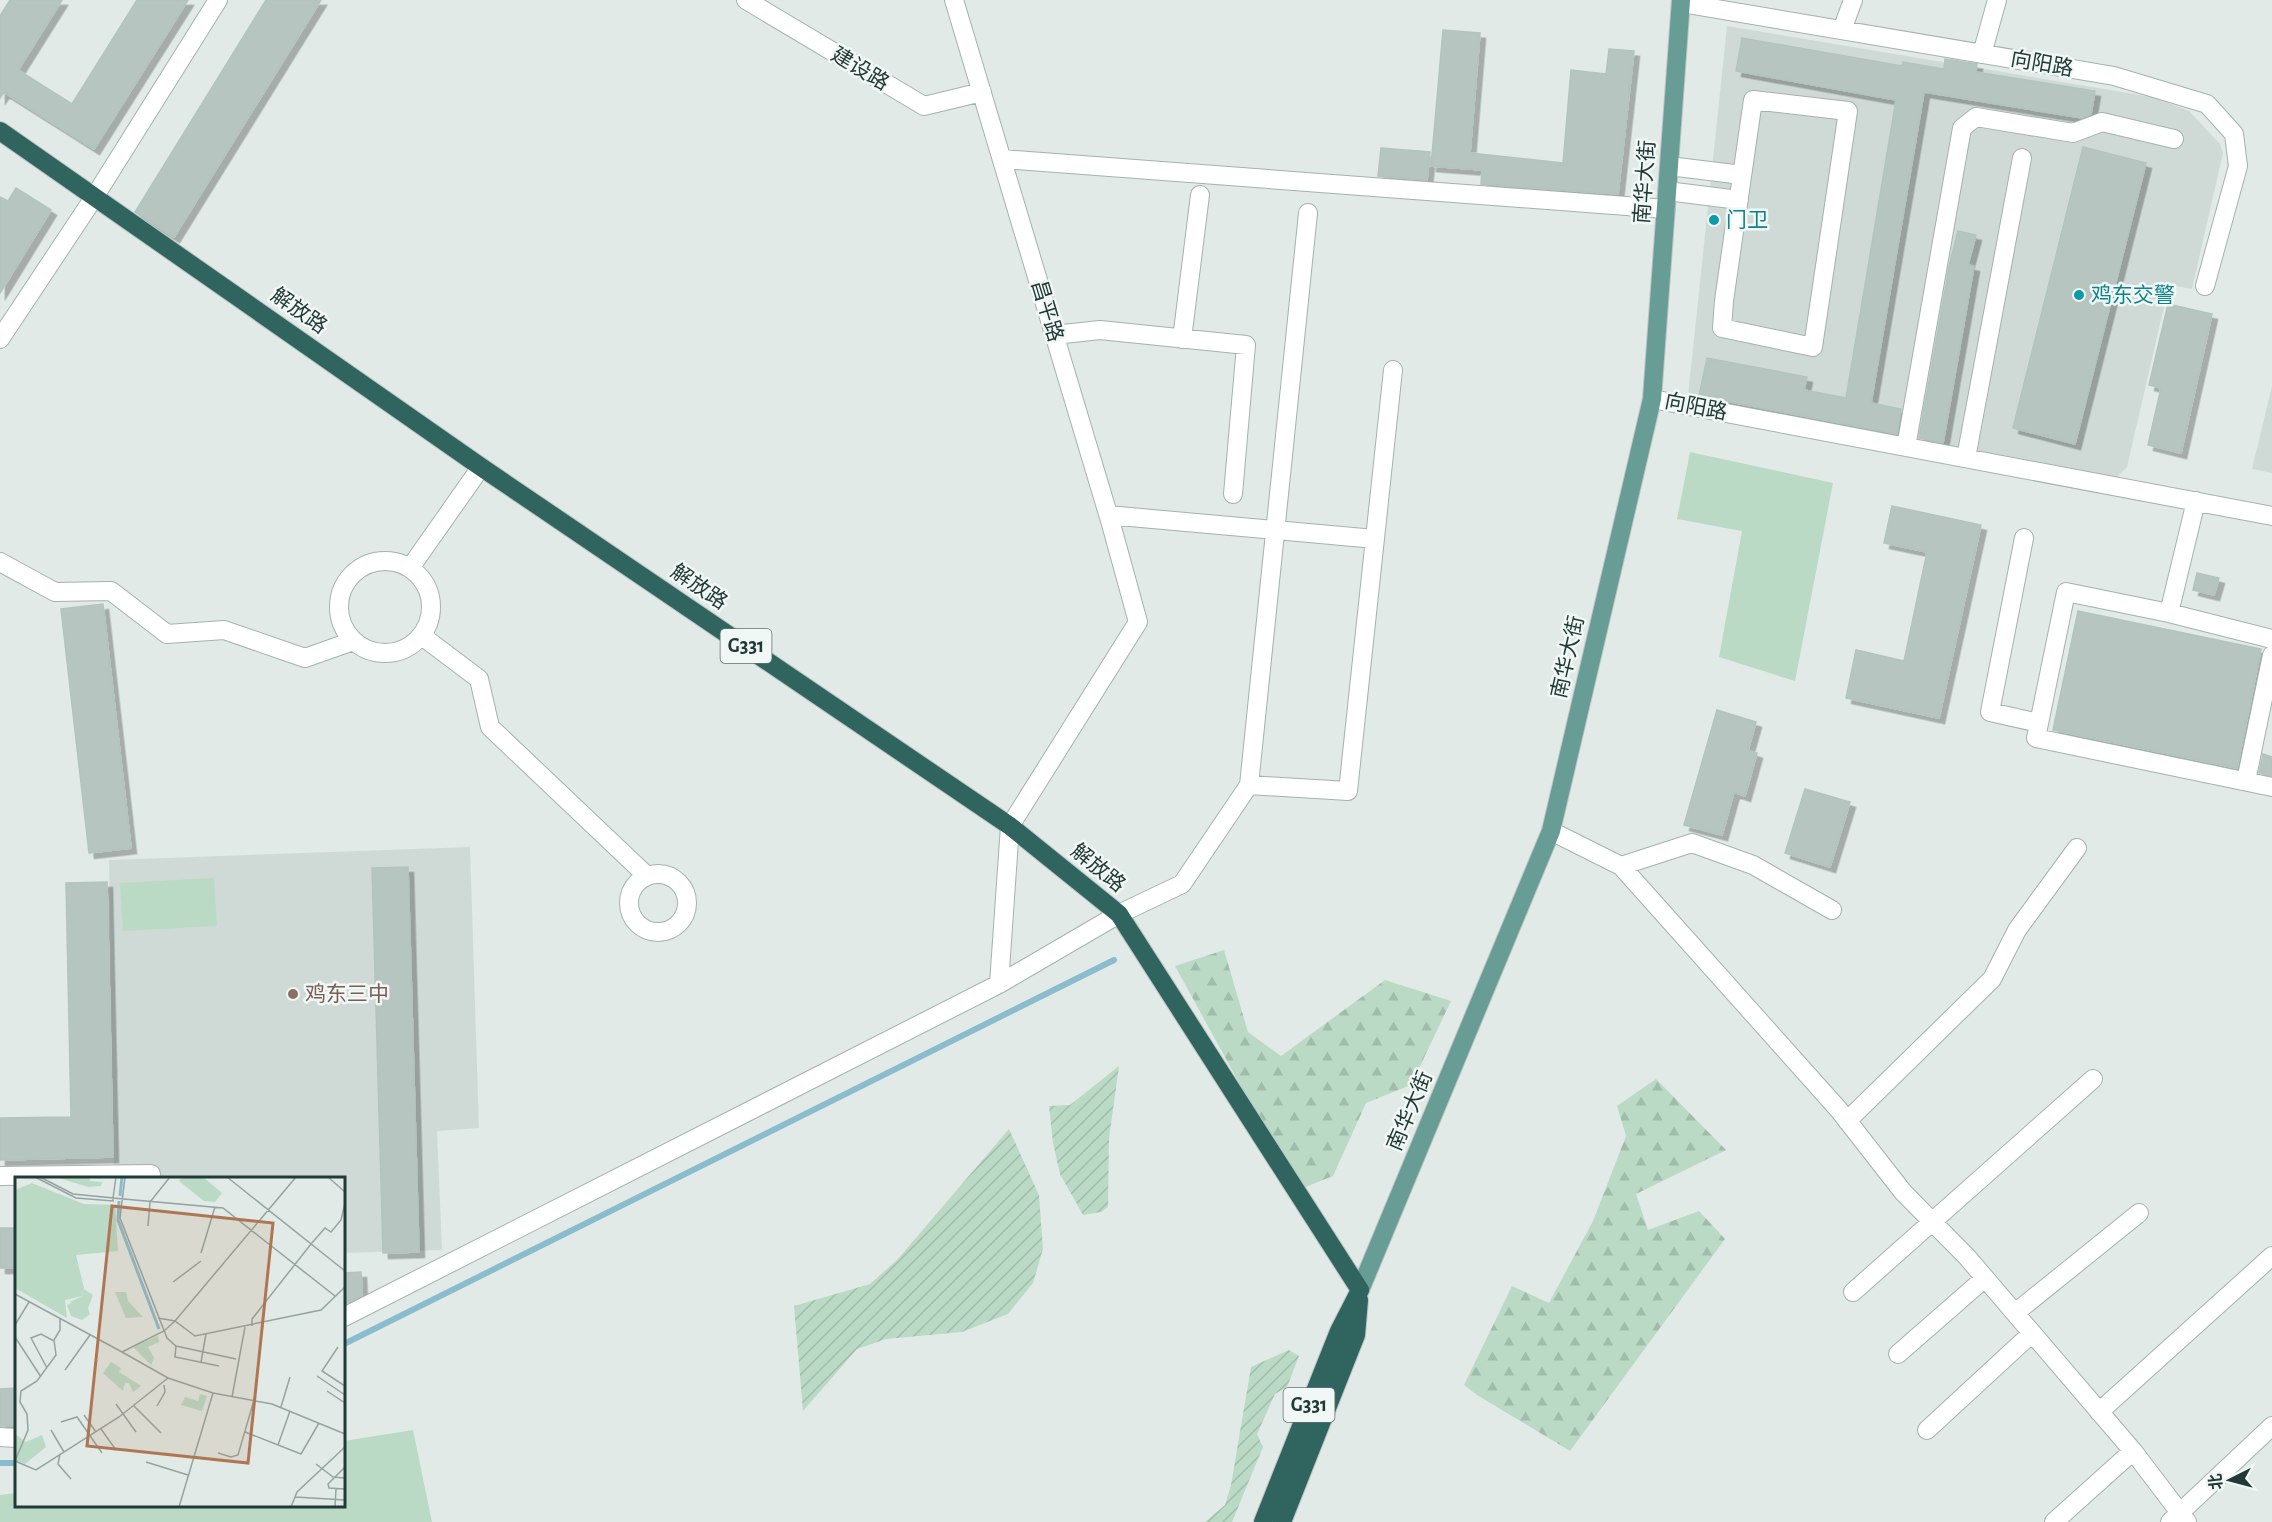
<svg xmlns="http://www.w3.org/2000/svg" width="2272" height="1522" viewBox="0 0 2272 1522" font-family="'Alegreya Sans','Noto Sans SC',sans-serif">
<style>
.built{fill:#cfdad6}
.forest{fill:url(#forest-firs)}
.park{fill:#badac6}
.garden{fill:url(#garden-furrows)}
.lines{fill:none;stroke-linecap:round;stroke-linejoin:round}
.stream{stroke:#8bbccd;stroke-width:6}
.building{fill:#b6c5c0;stroke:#b3c4bf;stroke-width:1.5;filter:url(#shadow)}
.minor-casing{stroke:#a4b2ae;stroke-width:20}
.major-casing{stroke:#bdc4c3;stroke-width:20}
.highway-casing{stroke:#bdc4c3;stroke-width:20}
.minor{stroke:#fff;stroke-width:18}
.major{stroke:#679d95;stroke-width:18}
.highway{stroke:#30645f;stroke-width:18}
.culture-dot{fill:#0f9aa8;stroke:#f1f7f5;stroke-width:2}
.education-dot{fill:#8d6e63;stroke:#f1f7f5;stroke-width:2}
.labels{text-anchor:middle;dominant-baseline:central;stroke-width:5;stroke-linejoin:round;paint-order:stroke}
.shield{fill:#f1f7f5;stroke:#60736f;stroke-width:1.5}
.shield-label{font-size:20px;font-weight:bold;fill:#223a36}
.street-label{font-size:21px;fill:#223a36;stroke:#f1f7f5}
.culture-label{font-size:21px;fill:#0d838f;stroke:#f1f7f5;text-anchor:start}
.education-label{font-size:21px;fill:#785e54;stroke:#f1f7f5;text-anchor:start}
.inset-river{fill:none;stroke:#8bbccd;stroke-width:3}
.inset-road{fill:none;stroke:#95a4a0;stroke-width:1.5}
.view{fill:#ae7653;fill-opacity:0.15;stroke:#ae7653;stroke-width:3}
.inset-edge{fill:none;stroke:#223a36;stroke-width:3}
</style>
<defs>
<pattern id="forest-firs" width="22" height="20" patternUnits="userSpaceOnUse" patternTransform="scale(1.5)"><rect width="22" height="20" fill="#badac6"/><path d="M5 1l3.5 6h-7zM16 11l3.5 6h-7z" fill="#a0bcab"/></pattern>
<pattern id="garden-furrows" width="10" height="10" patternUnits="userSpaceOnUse" patternTransform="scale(1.5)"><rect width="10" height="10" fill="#badac6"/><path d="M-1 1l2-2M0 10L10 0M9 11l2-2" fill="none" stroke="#a0bcab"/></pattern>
<filter id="shadow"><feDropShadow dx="5.5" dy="5.5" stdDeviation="0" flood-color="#0004"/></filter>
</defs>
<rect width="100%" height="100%" fill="#e1eae7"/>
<path class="built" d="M 1727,26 L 2152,97 L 2189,111 L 2220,144 L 2223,153 L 2192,289 L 2169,285 L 2127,467 L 2116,478 L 1688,396 Z
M 2272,386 L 2272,473 L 2252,469 Z
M 470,847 L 479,1128 L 437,1131 L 442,1250 L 344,1253 L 344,1178 L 114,1178 L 109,860 Z"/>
<path class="forest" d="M 1224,950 L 1248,1032 L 1281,1056 L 1385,980 L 1451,1001 L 1411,1085 L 1366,1103 L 1333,1176 L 1298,1190 L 1175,966 Z
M 1656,1079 L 1726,1150 L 1636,1194 L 1648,1230 L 1699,1211 L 1725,1239 L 1570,1451 L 1477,1395 L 1464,1385 L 1512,1286 L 1549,1303 L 1593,1221 L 1626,1136 L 1617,1106 Z"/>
<path class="park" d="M 1690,452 L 1833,483 L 1795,681 L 1719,657 L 1742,531 L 1677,519 Z
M 214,878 L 217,926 L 123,931 L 120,883 Z
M 413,1430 L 432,1522 L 0,1522 L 0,1495 L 16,1493 L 16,1506 L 344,1506 L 344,1441 Z"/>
<path class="garden" d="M 1119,1066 L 1109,1138 L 1108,1207 L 1101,1212 L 1083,1215 L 1060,1174 L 1053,1143 L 1049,1106 L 1070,1105 Z
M 1009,1129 L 1039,1195 L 1043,1249 L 1033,1283 L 1008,1314 L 962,1332 L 886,1339 L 857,1349 L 803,1411 L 794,1306 L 870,1284 L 897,1260 Z
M 1289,1350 L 1299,1356 L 1287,1387 L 1275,1394 L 1257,1434 L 1263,1447 L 1232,1522 L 1205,1522 L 1225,1505 L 1231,1485 L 1251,1367 Z"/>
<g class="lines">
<path class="stream" d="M 344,1344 L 1114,960
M 0,1463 L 16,1463"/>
</g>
<path class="building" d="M 10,0 L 62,0 L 18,70 L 72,104 L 137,0 L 188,0 L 94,149 L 4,92 L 0,98 L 0,16 Z
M 266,0 L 321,0 L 174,237 L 135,212 Z
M 1443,30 L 1480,33 L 1470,153 L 1563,163 L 1571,70 L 1606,74 L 1609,49 L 1634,51 L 1618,194 L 1481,184 L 1482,170 L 1431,166 Z
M 1742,38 L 1902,66 L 1903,62 L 1944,69 L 1945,59 L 1977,64 L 1976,72 L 2095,91 L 2091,114 L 2082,118 L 1924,92 L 1871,403 L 1901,409 L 1897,434 L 1699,396 L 1707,358 L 1807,377 L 1804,390 L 1846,398 L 1896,100 L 1736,71 Z
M 2083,147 L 2146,163 L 2075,444 L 2013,428 Z
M 1381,148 L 1430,152 L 1427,180 L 1378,176 Z
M 16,188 L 51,210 L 0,293 L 0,197 L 8,201 Z
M 1958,231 L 1976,235 L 1968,265 L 1974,266 L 1943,443 L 1919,438 L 1950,262 Z
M 2168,304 L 2212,314 L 2181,453 L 2148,445 L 2161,388 L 2149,385 Z
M 1892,506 L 1981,525 L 1939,718 L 1846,698 L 1856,650 L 1904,661 L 1927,552 L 1884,543 Z
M 2197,573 L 2219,578 L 2214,595 L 2193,590 Z
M 103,604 L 131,848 L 89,853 L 61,609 Z
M 2078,611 L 2261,649 L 2237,768 L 2053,730 Z
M 1717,710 L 1756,722 L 1748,750 L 1757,753 L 1745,796 L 1734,792 L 1722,835 L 1684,825 Z
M 2263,754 L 2272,757 L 2272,776 L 2259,773 Z
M 1805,789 L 1850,802 L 1830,867 L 1785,853 Z
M 408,867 L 419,1252 L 383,1253 L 372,868 Z
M 107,882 L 113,1157 L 0,1160 L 0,1118 L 71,1117 L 66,883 Z
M 0,1228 L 16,1228 L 16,1268 L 0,1268 Z
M 361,1272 L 362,1295 L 344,1305 L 344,1273 Z
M 16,1388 L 16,1426 L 0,1426 L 0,1389 Z"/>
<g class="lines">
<defs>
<path id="minor" d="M 746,0 L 924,106 L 982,92
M 954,0 L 1111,524 L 1138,622 L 1010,826 L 999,984
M 1681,3 L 2114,76 L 2207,104 L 2234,134 L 2238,166 L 2205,286
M 1842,30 L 1853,0
M 1982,54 L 1997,0
M 1753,100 L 1848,111 L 1813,347 L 1722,328 L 1724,301 Z
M 1002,159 L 1666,209
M 1669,166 L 1742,175
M 1667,191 L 1739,200
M 1054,335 L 1100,330 L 1246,345 L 1233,494
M 0,339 L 95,196 L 218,0
M 1182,339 L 1200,195
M 1652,399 L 2272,516
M 1906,447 L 1962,128 L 1976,117 L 2073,133 L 2102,122 L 2174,139
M 1966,458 L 2022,158
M 2196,501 L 2169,613 L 2066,592 L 2036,738 L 2272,787
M 1108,515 L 1375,539
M 2024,538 L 1990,712 L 2039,723
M339 607a46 46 0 1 1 92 0a46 46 0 1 1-92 0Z
M 0,562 L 55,592 L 111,591 L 167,634 L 224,630 L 305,658 L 353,641
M 410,568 L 481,467
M 2169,613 L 2272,639
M 422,636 L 479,679 L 490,727 L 647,876
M 2246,781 L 2272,655
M 1249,785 L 1348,791 L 1393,370
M 1551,831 L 1621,866 L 1839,1110 L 1903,1192 L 1967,1257 L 2133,1451 L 2187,1522
M 1621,866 L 1692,843 L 1753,865 L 1832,910
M629 903a29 29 0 1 1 58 0a29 29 0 1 1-58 0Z
M 1847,1121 L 1992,979 L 2017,930 L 2077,848
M 0,1176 L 151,1174
M 1853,1292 L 2093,1079
M 2015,1313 L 2139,1213
M 344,1317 L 999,984 L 1119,914 L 1182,884 L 1249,785 L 1308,213
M 1898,1354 L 1985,1278
M 2099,1412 L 2272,1256
M 1927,1430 L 2032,1333
M 0,1437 L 16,1438
M 2054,1522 L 2133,1451
M 2170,1522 L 2272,1426"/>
<path id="major" d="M 1360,1290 L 1551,831 L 1652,399 L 1681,0"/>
<path id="highway" d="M 0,131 L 481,467 L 1010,826 L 1119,914 L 1360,1290
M 1263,1522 L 1339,1331 L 1360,1290
M 1282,1522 L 1356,1335 L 1359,1300"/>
</defs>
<use href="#minor" class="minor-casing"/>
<use href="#major" class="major-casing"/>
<use href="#highway" class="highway-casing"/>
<use href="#minor" class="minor"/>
<use href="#major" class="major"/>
<use href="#highway" class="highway"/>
</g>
<g class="culture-dot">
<circle cx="1714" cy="220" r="6"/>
<circle cx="2079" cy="295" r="6"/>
</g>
<circle class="education-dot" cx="293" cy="994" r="6"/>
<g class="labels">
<g class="shield">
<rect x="720.5" y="629" width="51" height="34" rx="4.5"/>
<rect x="1283.5" y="1388" width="51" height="34" rx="4.5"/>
</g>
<g class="shield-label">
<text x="746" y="646">G331</text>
<text x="1309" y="1405">G331</text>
</g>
<g class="street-label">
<text transform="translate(2042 64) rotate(10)">向阳路</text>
<text transform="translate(860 69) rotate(31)">建设路</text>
<text transform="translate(1645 182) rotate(-86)">南华大街</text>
<text transform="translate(299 311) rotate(35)">解放路</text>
<text transform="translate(1047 311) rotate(73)">昌平路</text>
<text transform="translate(1696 407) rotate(11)">向阳路</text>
<text transform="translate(699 587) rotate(34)">解放路</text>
<text transform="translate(1568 657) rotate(-77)">南华大街</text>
<text transform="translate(1098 868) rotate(39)">解放路</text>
<text transform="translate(1410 1111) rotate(-67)">南华大街</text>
</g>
<g class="culture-label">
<text x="1726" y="220">门卫</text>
<text x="2091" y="295">鸡东交警</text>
</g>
<g class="education-label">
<text x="305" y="994">鸡东三中</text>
</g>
</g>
<g transform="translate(15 1177)">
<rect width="330" height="330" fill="#e1eae7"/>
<path d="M 0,257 L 11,265 L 27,258 L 31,270 L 10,287 L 0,283 Z" fill="#badac6"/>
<path d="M 143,159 L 144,165 L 133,170 L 139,181 L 136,188 L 118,170 ZM 96,185 L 106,191 L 104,195 L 126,209 L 118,215 L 114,206 L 110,206 L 108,214 L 88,196 Z" fill="#badac6"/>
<path d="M 41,0 L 75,0 L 75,4 L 87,5 L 86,9 L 73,10 ZM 167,0 L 188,0 L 207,16 L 200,25 L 189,24 L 164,4 ZM 17,6 L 69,27 L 100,28 L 103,74 L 61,78 L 69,111 L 67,119 L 50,123 L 52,141 L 0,111 L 0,13 ZM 60,124 L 73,131 L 75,137 L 67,143 L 56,139 L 52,128 ZM 185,217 L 192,219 L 187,234 L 166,228 L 170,220 L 183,224 Z" fill="#badac6"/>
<path d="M 69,112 L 78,118 L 73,131 L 55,125 L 67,119 ZM 100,115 L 111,115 L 113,124 L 128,140 L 111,141 Z" fill="#badac6"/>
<path class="inset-river" d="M 105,19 L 107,0M 104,24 L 103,43 L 144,152"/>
<path class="inset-road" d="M 20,0 L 61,21 L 98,24 L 98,21 L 58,17 L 25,0M 101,0 L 98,21 L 208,31 L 320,119M 110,0 L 105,41 L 152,161 L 161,169 L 221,182M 212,0 L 330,94M 313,0 L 330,15M 133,49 L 135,25 L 155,0M 186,76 L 200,30M 158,105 L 186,84M 0,117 L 107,175M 143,141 L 160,144 L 180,159 L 306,133 L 330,110M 45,142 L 45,153 L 39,163 L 41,178 L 22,204 L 6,214 L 5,225 L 12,237 L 13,253 L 0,284 L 21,293 L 104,240 L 153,201M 0,148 L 14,125M 237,149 L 237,142 L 296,67 L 310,51 L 316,55 L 326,43 L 330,26M 0,160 L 26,200M 161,169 L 160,180 L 204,189M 323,170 L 307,194 L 330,209M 107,175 L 153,201 L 198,216 L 257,227 L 330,257M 107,175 L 149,154 L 160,144 L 281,0M 186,185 L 191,157M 32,191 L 16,161 L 26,157 L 39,164M 50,193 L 75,158M 302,199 L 330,218M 312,214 L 330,226M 217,220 L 230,150M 101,227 L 121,255M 119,229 L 146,256M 142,229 L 150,215 L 149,208M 266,230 L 275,200M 69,238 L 81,255M 46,245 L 62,240 L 87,276M 86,252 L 101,273M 36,253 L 49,275M 230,255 L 286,277 L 304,246M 263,268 L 275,234M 203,276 L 216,280 L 223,278 L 239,223M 45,277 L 43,287 L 56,302M 131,285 L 173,298M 301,287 L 318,300 L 330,301M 330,290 L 313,307 L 314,311 L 330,312M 280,320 L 330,323M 164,330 L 198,216M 276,330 L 282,315 L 330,270M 320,330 L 321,312"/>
<path class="view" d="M 97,29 L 258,46 L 233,286 L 72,269 Z"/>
<rect width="330" height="330" class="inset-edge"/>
</g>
<g transform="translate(2230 1480) rotate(264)" stroke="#f1f7f5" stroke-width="4.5" paint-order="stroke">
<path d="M0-4.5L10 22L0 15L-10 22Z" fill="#223a36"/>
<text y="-9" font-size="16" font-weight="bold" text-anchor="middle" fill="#223a36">北</text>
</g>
</svg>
